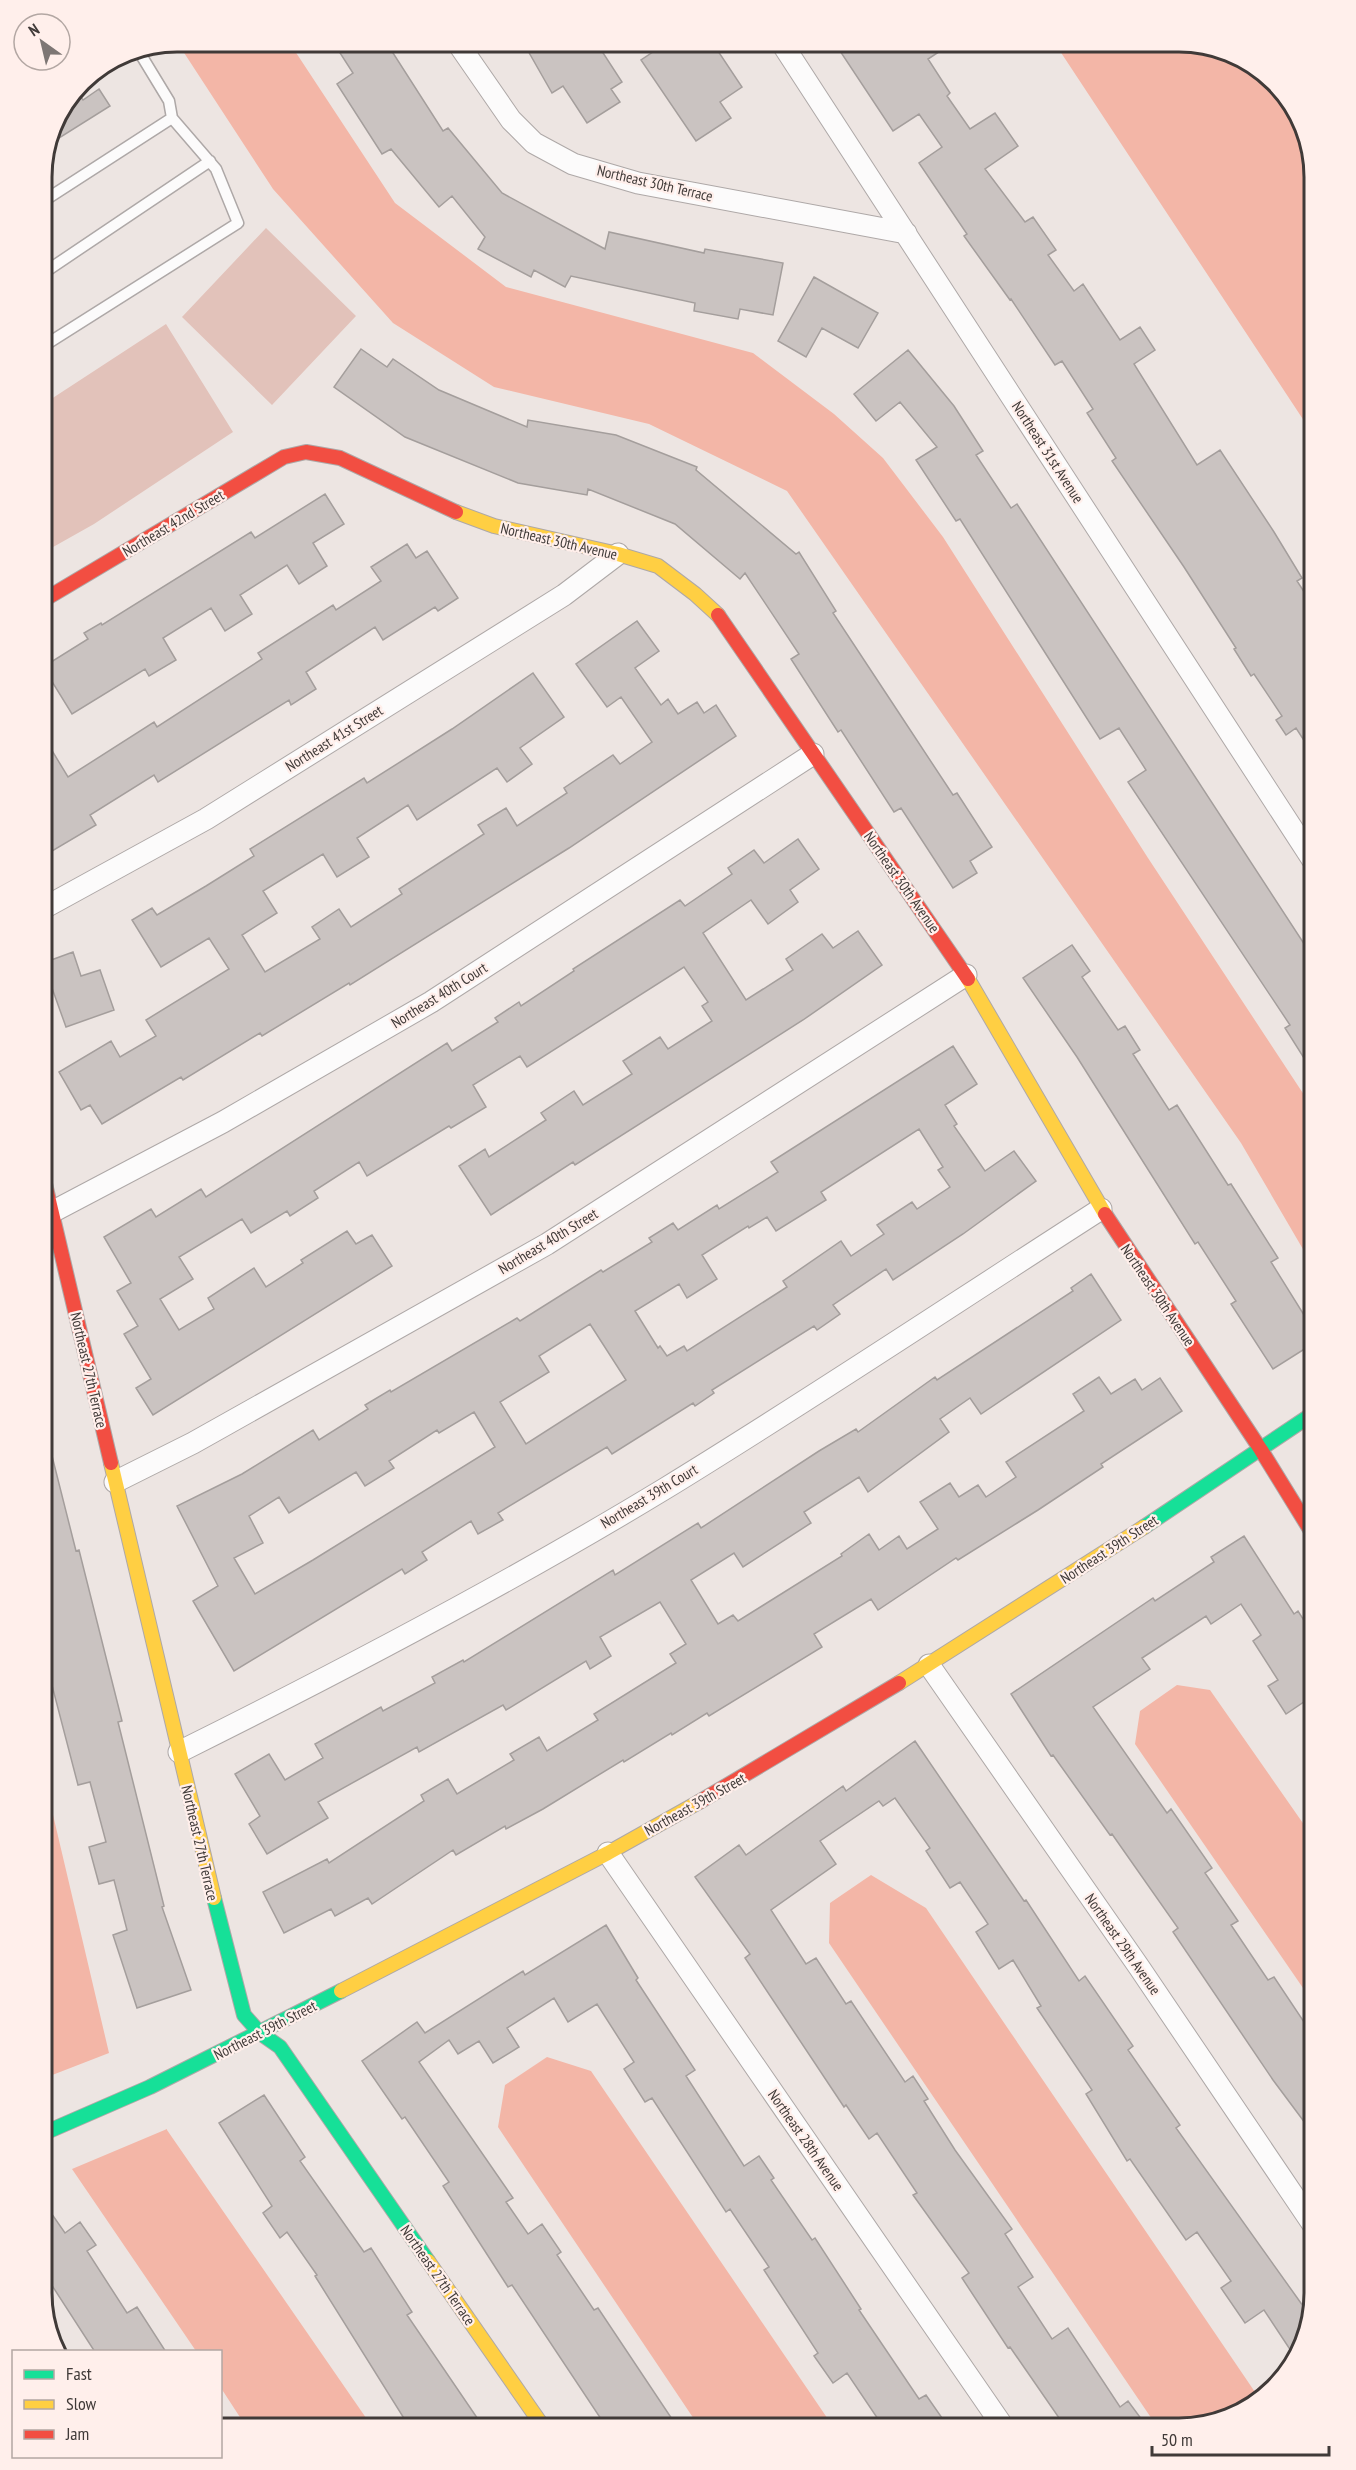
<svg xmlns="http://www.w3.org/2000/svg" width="1356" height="2470" viewBox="0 0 1356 2470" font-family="'PT Sans Narrow',sans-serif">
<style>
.green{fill:#e2c2ba}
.water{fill:#f3b6a7}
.building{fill:#cac3c1;stroke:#a49e9c;stroke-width:1.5;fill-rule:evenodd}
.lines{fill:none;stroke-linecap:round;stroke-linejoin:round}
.lane-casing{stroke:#aea8a7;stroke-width:13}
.street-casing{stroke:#aea8a7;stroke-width:23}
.fast-casing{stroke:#aea8a7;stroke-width:16}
.slow-casing{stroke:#aea8a7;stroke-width:16}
.jam-casing{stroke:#aea8a7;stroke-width:16}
.lane{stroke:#fcfbfb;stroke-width:10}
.street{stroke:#fcfbfb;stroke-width:21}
.fast{stroke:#16e098;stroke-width:14}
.slow{stroke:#ffcf43;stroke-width:14}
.jam{stroke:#f24e42;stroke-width:14}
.labels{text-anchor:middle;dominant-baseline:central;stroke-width:4.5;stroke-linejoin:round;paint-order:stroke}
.street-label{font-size:15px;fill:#403a38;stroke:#ffefeb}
.rim{fill:none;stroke:#403a38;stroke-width:3}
</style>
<rect width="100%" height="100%" fill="#ede5e2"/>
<path class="green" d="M 266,228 L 356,316 L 272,405 L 182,317 Z
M 166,324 L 233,432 L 94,524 L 46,551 L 42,545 L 42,405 Z"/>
<path class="water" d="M 177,42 L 289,42 L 395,203 L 506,287 L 753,353 L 834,414 L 883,458 L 943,537 L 1148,858 L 1314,1110 L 1314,1268 L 1241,1143 L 787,491 L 649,424 L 494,387 L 393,323 L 273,189 Z
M 1054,42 L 1188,42 L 1254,65 L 1304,125 L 1314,178 L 1314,436 Z
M 1177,1685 L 1210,1690 L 1314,1839 L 1314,2004 L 1135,1744 L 1140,1711 Z
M 42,1768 L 109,2053 L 42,2079 Z
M 871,1875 L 926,1908 L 1257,2395 L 1231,2418 L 1178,2428 L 1158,2428 L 829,1943 L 830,1903 Z
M 547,2057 L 591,2071 L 834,2428 L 700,2428 L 498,2127 L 505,2085 Z
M 167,2129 L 167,2130 L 373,2428 L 247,2428 L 221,2388 L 220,2352 L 196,2351 L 72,2169 Z"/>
<path class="building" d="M 333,42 L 386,42 L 443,131 L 448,128 L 502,193 L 605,249 L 609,232 L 704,253 L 705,249 L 783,263 L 773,315 L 740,309 L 738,319 L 694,311 L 695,303 L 571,276 L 565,287 L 534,270 L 531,277 L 478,249 L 485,237 L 452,196 L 439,207 L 391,149 L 382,154 L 337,84 L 353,73 Z
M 523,42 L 596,42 L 622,82 L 611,89 L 620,102 L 587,123 L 563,86 L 552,93 Z
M 668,42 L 712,42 L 742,87 L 720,102 L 731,118 L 696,141 L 641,60 Z
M 853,42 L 954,42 L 928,59 L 950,93 L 947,96 L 970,129 L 995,113 L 1018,146 L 985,169 L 1025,222 L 1033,217 L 1056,250 L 1048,255 L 1074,291 L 1083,284 L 1120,340 L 1140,327 L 1155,350 L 1134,364 L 1197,465 L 1220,450 L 1274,532 L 1302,578 L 1297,581 L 1314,607 L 1314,756 L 1296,728 L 1286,735 L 1276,720 L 1282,716 L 1254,674 L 1251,676 L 1234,649 L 1236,648 L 1184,567 L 1112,461 L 1116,458 L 1087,413 L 1093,409 L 1062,361 L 1055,365 L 1011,299 L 1010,300 L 964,236 L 967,234 L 919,163 L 942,147 L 919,114 L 893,131 L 840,51 Z
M 99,89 L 110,106 L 48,145 L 52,125 L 76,90 L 83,100 Z
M 814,277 L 878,313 L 858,348 L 822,328 L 806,357 L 778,341 Z
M 361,349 L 387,367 L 393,359 L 439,390 L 527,427 L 528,420 L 616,435 L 697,467 L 696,470 L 796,554 L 799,552 L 836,611 L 833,613 L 899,713 L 953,795 L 957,793 L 992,847 L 970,861 L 977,873 L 953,888 L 901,808 L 894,812 L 841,730 L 838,732 L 791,659 L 799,654 L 745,573 L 740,579 L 675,524 L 588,489 L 587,495 L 518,483 L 405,437 L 334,387 Z
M 908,350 L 954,406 L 983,451 L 976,455 L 1011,508 L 1017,504 L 1314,959 L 1314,1074 L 1285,1028 L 1290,1025 L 1128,782 L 1146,770 L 1119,728 L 1100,739 L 960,519 L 956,521 L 916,460 L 937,447 L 900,402 L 876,421 L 854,394 Z
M 325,494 L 344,524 L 313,543 L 327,566 L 299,584 L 287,565 L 240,595 L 252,614 L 225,631 L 211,608 L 163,638 L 176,660 L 149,676 L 145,669 L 72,714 L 43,667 L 88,639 L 84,633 L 101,623 L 102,625 L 251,532 L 255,538 Z
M 407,544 L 416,558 L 427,551 L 458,598 L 438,611 L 435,607 L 383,640 L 375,627 L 306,672 L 316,689 L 291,705 L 289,700 L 158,782 L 154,775 L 90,815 L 96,825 L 42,857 L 42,734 L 68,777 L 154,722 L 157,727 L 262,659 L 258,653 L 333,605 L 336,610 L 381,581 L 371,567 Z
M 637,621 L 659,651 L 635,668 L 661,705 L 668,699 L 678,714 L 697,702 L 704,713 L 716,705 L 736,736 L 569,848 L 350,985 L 349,983 L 262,1036 L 260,1033 L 183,1080 L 181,1077 L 102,1124 L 90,1105 L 81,1110 L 59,1072 L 111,1041 L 120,1057 L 156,1036 L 146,1020 L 229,969 L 209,938 L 161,967 L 132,920 L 152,908 L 157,915 L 206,886 L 254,856 L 250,849 L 364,778 L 367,783 L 452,729 L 533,673 L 564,717 L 520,748 L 532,764 L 507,782 L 497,768 L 417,820 L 408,805 L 357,838 L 369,857 L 337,877 L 323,854 L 263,891 L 277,913 L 242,935 L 265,972 L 320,939 L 312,927 L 339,909 L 351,927 L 402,894 L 399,889 L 484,834 L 478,825 L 506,808 L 517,826 L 567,793 L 564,788 L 613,755 L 620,764 L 652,742 L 621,697 L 607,707 L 576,664 Z
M 798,839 L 819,869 L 790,890 L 798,902 L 768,924 L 751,900 L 703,933 L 746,1000 L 793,970 L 786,959 L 822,934 L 833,948 L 858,931 L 882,965 L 803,1020 L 575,1165 L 573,1162 L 491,1215 L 459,1166 L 485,1149 L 489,1157 L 546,1120 L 541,1113 L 574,1091 L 583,1105 L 632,1074 L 623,1061 L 660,1037 L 668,1049 L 712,1021 L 702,1006 L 708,1002 L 684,967 L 527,1067 L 520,1056 L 473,1085 L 486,1107 L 451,1128 L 449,1126 L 367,1176 L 359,1162 L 314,1191 L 318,1198 L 290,1216 L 287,1211 L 251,1233 L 242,1219 L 179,1257 L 193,1279 L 160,1299 L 179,1330 L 214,1309 L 208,1298 L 254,1268 L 266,1287 L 303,1263 L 301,1260 L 347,1231 L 356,1244 L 372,1235 L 392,1266 L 153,1415 L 136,1388 L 151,1379 L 124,1334 L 138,1326 L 117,1291 L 131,1283 L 104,1237 L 151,1209 L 156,1217 L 201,1189 L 206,1197 L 447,1043 L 452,1051 L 498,1022 L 495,1018 L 519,1002 L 521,1006 L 574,971 L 573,969 L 680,900 L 685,906 L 732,874 L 728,868 L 754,850 L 764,863 Z
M 1072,945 L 1090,971 L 1082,977 L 1118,1030 L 1125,1026 L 1140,1050 L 1133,1054 L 1169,1110 L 1177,1105 L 1228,1185 L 1231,1184 L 1278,1258 L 1271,1262 L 1314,1331 L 1314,1343 L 1273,1369 L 1231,1304 L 1236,1301 L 1198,1242 L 1195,1244 L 1077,1057 L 1023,978 Z
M 73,952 L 81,976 L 100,970 L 114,1010 L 66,1027 L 43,963 Z
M 953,1046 L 977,1084 L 945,1105 L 957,1124 L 954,1126 L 985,1171 L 1014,1151 L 1036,1181 L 963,1234 L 893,1280 L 886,1269 L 833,1305 L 840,1314 L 817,1330 L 814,1326 L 712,1390 L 714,1393 L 695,1406 L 693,1403 L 612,1454 L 607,1447 L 498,1513 L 503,1520 L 478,1534 L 471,1521 L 422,1552 L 427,1560 L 405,1574 L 402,1569 L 234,1671 L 193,1601 L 218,1586 L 177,1506 L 242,1474 L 313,1430 L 319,1440 L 368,1409 L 365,1405 L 390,1390 L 391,1392 L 517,1318 L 520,1321 L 601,1270 L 603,1272 L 652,1242 L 649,1238 L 673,1223 L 678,1230 L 717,1205 L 719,1209 L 778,1172 L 771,1162 ZM 919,1129 L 943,1167 L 938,1170 L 950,1187 L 917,1209 L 912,1202 L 877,1225 L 884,1234 L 851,1256 L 841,1241 L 783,1281 L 787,1287 L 687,1351 L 684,1346 L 667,1356 L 660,1346 L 658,1348 L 635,1311 L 679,1284 L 687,1298 L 717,1279 L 702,1255 L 748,1226 L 749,1228 L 767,1217 L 776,1231 L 826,1200 L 821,1192 ZM 590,1324 L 626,1380 L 526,1444 L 500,1402 L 549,1372 L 539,1356 ZM 474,1412 L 495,1447 L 313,1560 L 255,1594 L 234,1558 L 263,1543 L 249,1516 L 279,1497 L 289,1513 L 356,1472 L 365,1486 L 394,1468 L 389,1461 L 437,1430 L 439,1433 Z
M 1091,1274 L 1121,1320 L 981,1414 L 970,1398 L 940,1419 L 949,1432 L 868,1492 L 859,1477 L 804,1512 L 811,1523 L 743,1567 L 734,1553 L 691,1580 L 718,1624 L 733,1615 L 738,1621 L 842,1556 L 841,1554 L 869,1534 L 879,1550 L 899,1536 L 907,1549 L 938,1529 L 920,1502 L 950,1483 L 959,1497 L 978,1485 L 986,1497 L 1016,1477 L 1006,1462 L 1084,1411 L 1073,1394 L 1099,1377 L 1111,1394 L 1135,1379 L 1142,1390 L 1160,1378 L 1182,1411 L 1101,1464 L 1103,1467 L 1038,1510 L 958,1560 L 956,1558 L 878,1610 L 871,1599 L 814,1634 L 822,1647 L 709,1716 L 707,1713 L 672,1735 L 671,1733 L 624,1762 L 623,1760 L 543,1809 L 506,1829 L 505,1826 L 456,1855 L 453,1850 L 372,1904 L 368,1898 L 335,1916 L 331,1909 L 284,1933 L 263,1892 L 327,1859 L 329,1863 L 424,1801 L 421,1795 L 448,1779 L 457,1794 L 514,1760 L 510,1754 L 539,1737 L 547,1751 L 598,1720 L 594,1714 L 676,1663 L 670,1654 L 686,1644 L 660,1602 L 600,1637 L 611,1656 L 590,1669 L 586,1661 L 506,1710 L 503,1705 L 419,1752 L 417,1747 L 318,1802 L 328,1818 L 267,1854 L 249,1824 L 260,1816 L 235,1774 L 269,1754 L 285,1780 L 323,1758 L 315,1744 L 381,1707 L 383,1711 L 435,1683 L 432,1677 L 463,1660 L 464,1662 L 613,1570 L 615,1575 L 698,1523 L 701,1528 L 819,1451 L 856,1429 L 858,1432 L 935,1377 L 937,1380 L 1073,1291 L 1071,1288 Z
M 42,1444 L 49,1444 L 76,1551 L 79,1550 L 122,1721 L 118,1722 L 164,1906 L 162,1907 L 191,1990 L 137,2008 L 113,1935 L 127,1930 L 114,1880 L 99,1884 L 89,1847 L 106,1842 L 90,1782 L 78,1785 L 42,1647 Z
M 1244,1536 L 1294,1614 L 1298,1611 L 1314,1636 L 1314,1695 L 1286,1714 L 1268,1686 L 1278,1680 L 1253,1641 L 1261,1635 L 1241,1604 L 1211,1624 L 1206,1616 L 1142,1658 L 1150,1669 L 1093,1707 L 1167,1813 L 1171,1809 L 1212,1868 L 1205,1873 L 1238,1921 L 1231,1925 L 1268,1980 L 1274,1977 L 1314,2037 L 1314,2135 L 1273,2080 L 1173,1932 L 1178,1928 L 1112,1834 L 1110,1835 L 1053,1755 L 1051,1756 L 1011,1694 L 1153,1598 L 1155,1601 L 1214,1562 L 1211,1557 Z
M 915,1741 L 1024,1901 L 1026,1900 L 1079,1981 L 1085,1976 L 1133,2046 L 1128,2050 L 1180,2125 L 1176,2128 L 1308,2313 L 1295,2357 L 1264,2310 L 1245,2323 L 1221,2288 L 1231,2281 L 1197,2232 L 1186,2240 L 1130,2159 L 1127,2161 L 1086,2094 L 1092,2090 L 1037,2008 L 1041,2006 L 1013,1960 L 999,1969 L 976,1932 L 988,1924 L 960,1882 L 950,1888 L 926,1851 L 930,1848 L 895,1798 L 883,1806 L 879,1801 L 820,1841 L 836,1864 L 771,1910 L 806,1964 L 816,1958 L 846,2004 L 851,2001 L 905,2082 L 913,2076 L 928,2099 L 924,2101 L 955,2150 L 1012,2229 L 1005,2234 L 1033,2277 L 1018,2287 L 1052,2339 L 1068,2328 L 1120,2407 L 1128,2401 L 1148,2428 L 1066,2428 L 1010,2347 L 1008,2348 L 962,2278 L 969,2273 L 913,2195 L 917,2193 L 877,2133 L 869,2139 L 846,2105 L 844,2107 L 745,1958 L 750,1954 L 695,1877 L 739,1845 L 746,1855 L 843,1786 L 846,1791 Z
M 606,1925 L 638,1978 L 636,1980 L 695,2070 L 686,2076 L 744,2166 L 759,2156 L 774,2178 L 771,2180 L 812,2240 L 815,2238 L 861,2309 L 859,2310 L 919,2399 L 926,2395 L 949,2428 L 884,2428 L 847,2373 L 833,2383 L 814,2356 L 818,2353 L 764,2270 L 769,2267 L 730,2209 L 726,2212 L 652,2098 L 645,2102 L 624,2069 L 634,2062 L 597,2004 L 568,2022 L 554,1998 L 507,2028 L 519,2047 L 493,2063 L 479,2041 L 458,2054 L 449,2040 L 419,2062 L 513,2198 L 506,2202 L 528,2234 L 542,2224 L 561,2252 L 557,2255 L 594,2310 L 598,2308 L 678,2428 L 607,2428 L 512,2285 L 508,2287 L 443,2186 L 449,2182 L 405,2117 L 402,2119 L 362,2061 L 417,2022 L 425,2033 L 523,1971 L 525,1975 Z
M 264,2095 L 305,2157 L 300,2161 L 364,2252 L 371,2248 L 412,2312 L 407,2315 L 484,2428 L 410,2428 L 315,2276 L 317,2275 L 287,2232 L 280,2238 L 263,2213 L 272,2206 L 219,2123 Z
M 42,2200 L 65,2233 L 80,2222 L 96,2245 L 87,2251 L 127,2313 L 137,2307 L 166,2352 L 95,2352 L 42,2270 Z"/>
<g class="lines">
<defs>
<path id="lane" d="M 42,202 L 172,118
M 42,274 L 210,161
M 42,347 L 238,223 L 216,169 L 172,118 L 169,101 L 138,50"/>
<path id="street" d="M 457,42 L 511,120 L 534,143 L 573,164 L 638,183 L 906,233
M 781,42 L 1314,862
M 42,909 L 206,819 L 564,595 L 618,554
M 52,1212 L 223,1122 L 431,1002 L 813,754
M 115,1482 L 193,1443 L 547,1244 L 966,975
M 929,1665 L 1139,1967 L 1314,2226
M 179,1752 C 344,1670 508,1584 666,1488 C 813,1398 956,1302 1101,1209
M 608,1853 L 1004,2428"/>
<path id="fast" d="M 1144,1527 L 1314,1413
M 214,1898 L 244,2015 L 260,2033 L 280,2047 L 428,2261
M 42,2134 L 150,2087 L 341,1991"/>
<path id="slow" d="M 456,512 L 494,526 L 618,554 L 658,566 L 695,594 L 718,615
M 968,979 L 1105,1214
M 111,1463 L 214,1898
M 899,1683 L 1144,1527
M 341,1991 L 608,1853 L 699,1802
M 428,2261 L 544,2428"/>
<path id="jam" d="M 42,601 L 284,457 L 306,452 L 340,458 L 456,512
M 718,615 L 968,979
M 42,1171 L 111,1463
M 1105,1214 L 1261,1450 L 1314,1536
M 699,1802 L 899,1683"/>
</defs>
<use href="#lane" class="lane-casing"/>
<use href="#street" class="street-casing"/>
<use href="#fast" class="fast-casing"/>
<use href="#slow" class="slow-casing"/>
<use href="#jam" class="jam-casing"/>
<use href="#lane" class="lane"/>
<use href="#street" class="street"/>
<use href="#fast" class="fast"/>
<use href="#slow" class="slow"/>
<use href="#jam" class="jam"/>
</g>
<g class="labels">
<g class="street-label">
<text transform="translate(655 183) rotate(13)">Northeast 30th Terrace</text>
<text transform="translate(1048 452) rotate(57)">Northeast 31st Avenue</text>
<text transform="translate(173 523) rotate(-31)">Northeast 42nd Street</text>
<text transform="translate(559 541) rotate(13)">Northeast 30th Avenue</text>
<text transform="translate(334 738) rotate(-32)">Northeast 41st Street</text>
<text transform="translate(902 882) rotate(55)">Northeast 30th Avenue</text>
<text transform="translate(439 995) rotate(-32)">Northeast 40th Court</text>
<text transform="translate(548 1241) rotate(-31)">Northeast 40th Street</text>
<text transform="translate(1158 1295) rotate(56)">Northeast 30th Avenue</text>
<text transform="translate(89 1370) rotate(77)">Northeast 27th Terrace</text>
<text transform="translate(649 1496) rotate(-31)">Northeast 39th Court</text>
<text transform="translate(1109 1549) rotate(-33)">Northeast 39th Street</text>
<text transform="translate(695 1804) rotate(-29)">Northeast 39th Street</text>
<text transform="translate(200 1843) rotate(77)">Northeast 27th Terrace</text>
<text transform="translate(1123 1944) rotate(55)">Northeast 29th Avenue</text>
<text transform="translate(265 2030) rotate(-27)">Northeast 39th Street</text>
<text transform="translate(806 2140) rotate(55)">Northeast 28th Avenue</text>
<text transform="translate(438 2275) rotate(55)">Northeast 27th Terrace</text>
</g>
</g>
<path d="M0 0H1356V2470H0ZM177 52H1179A125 125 0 0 1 1304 177V2293A125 125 0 0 1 1179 2418H177A125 125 0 0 1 52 2293V177A125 125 0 0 1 177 52Z" fill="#ffefeb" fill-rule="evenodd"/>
<path class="rim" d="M177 52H1179A125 125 0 0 1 1304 177V2293A125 125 0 0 1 1179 2418H177A125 125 0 0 1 52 2293V177A125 125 0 0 1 177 52Z"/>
<rect x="12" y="2350" width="210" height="108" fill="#ffefeb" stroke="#b3a7a3" stroke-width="1.5"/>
<rect x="24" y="2370" width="30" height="9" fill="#16e098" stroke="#b3a7a3" stroke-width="1.5"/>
<text x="66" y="2380" font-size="18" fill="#403a38">Fast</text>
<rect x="24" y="2400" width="30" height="9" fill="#ffcf43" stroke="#b3a7a3" stroke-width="1.5"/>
<text x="66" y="2410" font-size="18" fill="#403a38">Slow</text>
<rect x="24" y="2430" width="30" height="9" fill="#f24e42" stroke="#b3a7a3" stroke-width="1.5"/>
<text x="66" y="2440" font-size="18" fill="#403a38">Jam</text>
<g transform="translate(42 42) rotate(326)"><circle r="28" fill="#ffefeb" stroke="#b3a7a3" stroke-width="1.5"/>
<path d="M0-4.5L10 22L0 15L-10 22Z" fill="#7d7674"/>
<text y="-9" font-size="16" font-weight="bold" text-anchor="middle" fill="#403a38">N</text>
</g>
<path d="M1152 2446v9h177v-9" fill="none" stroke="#403a38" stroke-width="3"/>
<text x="1161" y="2446" font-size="18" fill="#403a38" stroke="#ffefeb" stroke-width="4.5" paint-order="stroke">50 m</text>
</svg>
